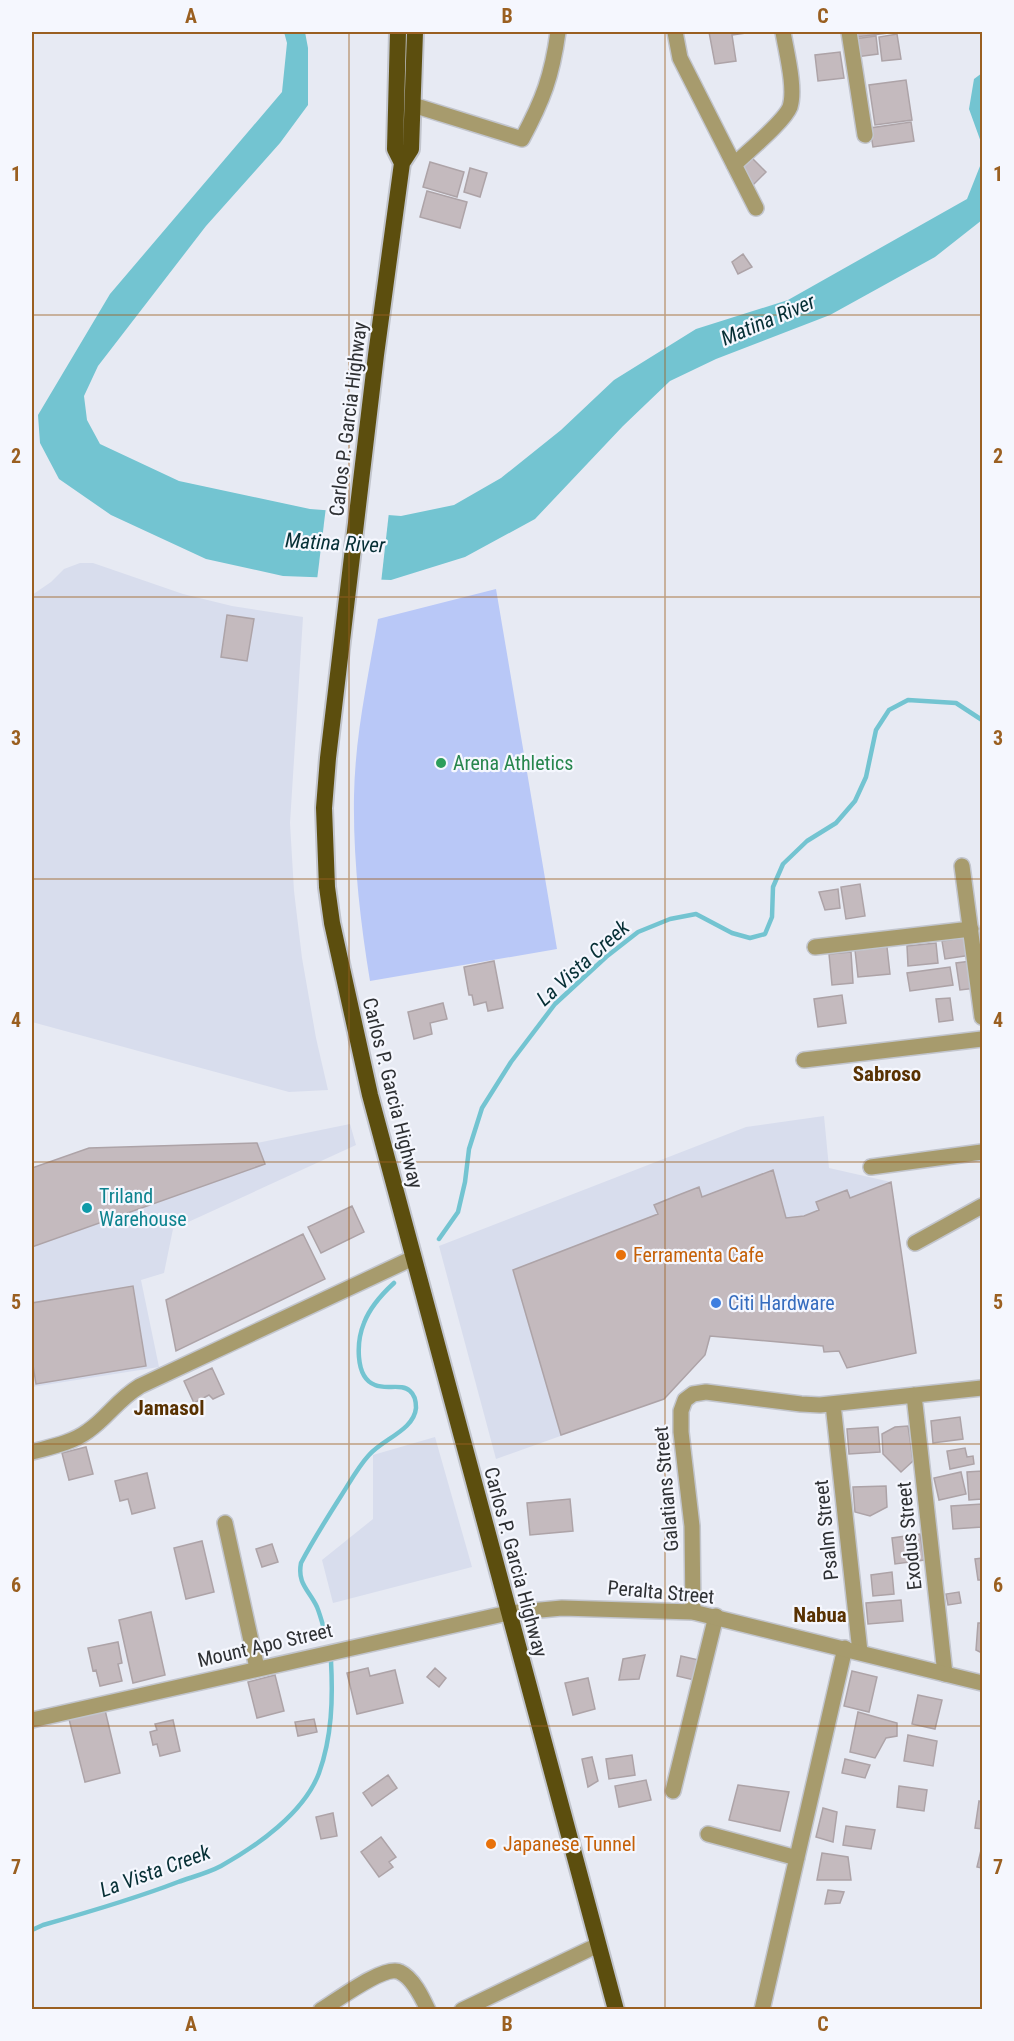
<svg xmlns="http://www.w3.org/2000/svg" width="1014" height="2041" viewBox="0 0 1014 2041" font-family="'Roboto Condensed',sans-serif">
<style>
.built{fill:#d8dded}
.green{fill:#b9c8f7}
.water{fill:#73c4d1}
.pier{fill:#e7eaf3}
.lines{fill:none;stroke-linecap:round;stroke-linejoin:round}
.stream{stroke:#73c4d1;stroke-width:4.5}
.building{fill:#c4babe;stroke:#ada3a7;stroke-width:1.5}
.minor-casing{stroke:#c2c5cd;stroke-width:18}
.tertiary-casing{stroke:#c2c5cd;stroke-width:18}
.trunk-casing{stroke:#c2c5cd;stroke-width:20}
.minor{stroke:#a79b6d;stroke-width:15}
.tertiary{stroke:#a79b6d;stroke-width:15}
.trunk{stroke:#5c4e0e;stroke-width:16}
.grid{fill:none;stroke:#9a5f20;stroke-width:1.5;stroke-opacity:0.55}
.leisure-dot{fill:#2e9e5b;stroke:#f5f7fe;stroke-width:2}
.culture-dot{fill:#0f9aa8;stroke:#f5f7fe;stroke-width:2}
.food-dot{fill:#e8710a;stroke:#f5f7fe;stroke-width:2}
.shop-dot{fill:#3f7fe0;stroke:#f5f7fe;stroke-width:2}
.labels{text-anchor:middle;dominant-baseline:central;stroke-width:4.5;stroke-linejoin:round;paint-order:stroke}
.street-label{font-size:20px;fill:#2e3033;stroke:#f5f7fe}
.leisure-label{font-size:20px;fill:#27864d;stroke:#f5f7fe;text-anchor:start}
.culture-label{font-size:20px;fill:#0d838f;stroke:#f5f7fe;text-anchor:start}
.food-label{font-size:20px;fill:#c56008;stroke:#f5f7fe;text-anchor:start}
.shop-label{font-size:20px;fill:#366cbe;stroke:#f5f7fe;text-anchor:start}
.water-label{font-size:21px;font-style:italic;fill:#062f35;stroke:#f5f7fe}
.neighbourhood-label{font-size:21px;font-weight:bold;fill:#583101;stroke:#f5f7fe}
.neatline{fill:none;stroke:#9a5f20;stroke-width:2}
.grid-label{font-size:20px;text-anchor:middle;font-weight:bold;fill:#9a5f20}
</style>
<rect width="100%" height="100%" fill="#e7eaf3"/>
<path class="built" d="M 80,563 L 93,563 L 183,594 L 232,606 L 303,617 L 290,823 L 294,891 L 302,958 L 316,1038 L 328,1090 L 289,1092 L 32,1022 L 32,595 L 51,582 L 64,569 Z
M 824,1116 L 829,1168 L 891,1182 L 916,1353 L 847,1368 L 839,1351 L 824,1352 L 823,1346 L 711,1336 L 705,1355 L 664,1399 L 496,1459 L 439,1246 L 746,1127 Z
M 350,1124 L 356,1145 L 173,1229 L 164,1273 L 141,1280 L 159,1367 L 32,1387 L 32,1168 L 89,1148 L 257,1143 Z
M 435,1437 L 472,1567 L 333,1603 L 322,1560 L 373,1519 L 373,1455 Z"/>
<path class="green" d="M 496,589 L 557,949 L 370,981 C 360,920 353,858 354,796 C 355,736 368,678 378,619 Z"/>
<path class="water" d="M 284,32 L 305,32 L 308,48 L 308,105 L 280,143 L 206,226 L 98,366 L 84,396 L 87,420 L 100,444 L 179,481 L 310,509 L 401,516 L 454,505 L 501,478 L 561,430 L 614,380 L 696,329 L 788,300 L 967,199 L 982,161 L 982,220 L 935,257 L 830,315 L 716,359 L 670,381 L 623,426 L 535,519 L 465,557 L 391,580 L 283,576 L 206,559 L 111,515 L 59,479 L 40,443 L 38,415 L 110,294 L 282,92 L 287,43 Z
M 982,73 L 982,145 L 969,109 L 974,79 Z"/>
<path class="pier" d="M 326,507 L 389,512 L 381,583 L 317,580 Z"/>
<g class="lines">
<path class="stream" d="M 439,1239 L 458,1212 L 465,1182 L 469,1149 L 482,1108 L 511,1062 L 555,1004 L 606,957 L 638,932 L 670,919 L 696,914 L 732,933 L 750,938 L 765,934 L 772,917 L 773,887 L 783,864 L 807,841 L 836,823 L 855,801 L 866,777 L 876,730 L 889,710 L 908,700 L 956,703 L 982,720
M 326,1636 C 323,1626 321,1617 317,1607 C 309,1590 297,1584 301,1563 C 313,1540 327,1518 341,1496 C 350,1482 358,1467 369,1455 C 383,1439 414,1430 416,1408 C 416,1402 415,1395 410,1391 C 402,1383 386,1390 375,1385 C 354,1377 357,1340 364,1323 C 370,1307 382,1294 394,1283
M 32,1930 L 43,1925 C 89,1912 134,1899 178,1882 C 192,1877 208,1873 221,1866 C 257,1846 304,1813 319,1773 C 332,1737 333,1699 331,1661"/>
</g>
<path class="building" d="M 709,32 L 753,32 L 732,35 L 736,61 L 715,64 Z
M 855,32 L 897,32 L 856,37 Z
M 897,34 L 901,59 L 882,61 L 879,37 Z
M 876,36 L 878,54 L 856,57 L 854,39 Z
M 840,52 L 844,78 L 818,81 L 815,55 Z
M 906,80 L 912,120 L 875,125 L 869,85 Z
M 911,122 L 914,141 L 873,147 L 870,128 Z
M 750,156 L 766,172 L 751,187 L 742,165 Z
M 430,162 L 464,172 L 457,197 L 423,187 Z
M 470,168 L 487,173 L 480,197 L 464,192 Z
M 427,191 L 467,202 L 460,228 L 420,217 Z
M 743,254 L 752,267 L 738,274 L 732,262 Z
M 227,615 L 254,619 L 247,661 L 221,657 Z
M 860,884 L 865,916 L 846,919 L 841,887 Z
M 838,889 L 840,908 L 825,910 L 819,892 Z
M 968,937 L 971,955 L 945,959 L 942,941 Z
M 936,943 L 938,963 L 908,966 L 907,946 Z
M 887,947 L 890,974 L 858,977 L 855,950 Z
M 851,952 L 853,983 L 832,985 L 829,954 Z
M 494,961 L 503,1008 L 488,1011 L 486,1002 L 474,1005 L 472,995 L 469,995 L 464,967 Z
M 971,961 L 976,988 L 960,990 L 956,963 Z
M 950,967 L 953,985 L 910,991 L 907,973 Z
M 842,995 L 846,1023 L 818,1027 L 814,999 Z
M 950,998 L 953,1020 L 939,1022 L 936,999 Z
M 443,1003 L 447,1019 L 430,1023 L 432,1034 L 414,1039 L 408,1012 Z
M 257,1143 L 265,1164 L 32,1247 L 32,1168 L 89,1148 Z
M 773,1170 L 786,1218 L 804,1216 L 819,1210 L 816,1202 L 847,1190 L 850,1198 L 891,1182 L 916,1353 L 847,1368 L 839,1351 L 824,1352 L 823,1346 L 710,1336 L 705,1355 L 664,1399 L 561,1435 L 513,1270 L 658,1214 L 654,1205 L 676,1196 L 699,1187 L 702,1197 Z
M 352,1206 L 364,1232 L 321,1253 L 308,1227 Z
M 303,1234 L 325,1279 L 176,1351 L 166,1300 Z
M 133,1286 L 146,1366 L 36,1384 L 32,1359 L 32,1303 Z
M 212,1368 L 224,1394 L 213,1399 L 209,1395 L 194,1403 L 184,1381 Z
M 960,1417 L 963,1439 L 933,1443 L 931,1421 Z
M 908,1426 L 913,1461 L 901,1472 L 883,1454 L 882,1434 L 895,1427 Z
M 878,1427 L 880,1452 L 849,1454 L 847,1429 Z
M 86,1447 L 93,1474 L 69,1480 L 62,1453 Z
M 965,1448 L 967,1457 L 973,1456 L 974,1464 L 950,1469 L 947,1451 Z
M 982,1471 L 982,1499 L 969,1500 L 967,1472 Z
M 961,1472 L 966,1494 L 939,1500 L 934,1478 Z
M 147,1473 L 155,1508 L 132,1514 L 128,1499 L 120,1501 L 115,1481 Z
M 886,1486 L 887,1507 L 870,1516 L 855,1512 L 853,1487 Z
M 570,1499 L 573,1531 L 530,1535 L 527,1503 Z
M 982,1504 L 982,1527 L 953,1529 L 951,1506 Z
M 920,1534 L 924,1560 L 895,1564 L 892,1538 Z
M 202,1541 L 214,1592 L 186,1599 L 174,1548 Z
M 272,1544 L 278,1562 L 262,1567 L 256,1549 Z
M 982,1558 L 982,1580 L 978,1580 L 975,1559 Z
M 892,1572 L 894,1594 L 873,1596 L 871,1575 Z
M 959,1592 L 961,1603 L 948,1605 L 946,1594 Z
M 901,1600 L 903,1621 L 868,1624 L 866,1603 Z
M 151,1612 L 165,1675 L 133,1683 L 119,1620 Z
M 978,1623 L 982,1623 L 982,1653 L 976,1650 Z
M 118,1642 L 122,1663 L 118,1664 L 122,1681 L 100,1686 L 96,1670 L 93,1671 L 88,1648 Z
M 645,1655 L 639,1679 L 619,1680 L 623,1659 Z
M 681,1656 L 703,1661 L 699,1681 L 677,1676 Z
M 368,1668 L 370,1676 L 395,1670 L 403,1703 L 357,1714 L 347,1673 Z
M 435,1668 L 446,1678 L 439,1687 L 427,1677 Z
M 852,1671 L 877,1677 L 869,1712 L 844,1706 Z
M 275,1675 L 284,1711 L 257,1718 L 248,1682 Z
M 588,1678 L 595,1709 L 573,1715 L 565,1683 Z
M 918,1695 L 942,1700 L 935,1729 L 912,1724 Z
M 105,1710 L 120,1773 L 85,1782 L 69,1719 Z
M 858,1712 L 897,1723 L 897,1736 L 886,1738 L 875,1758 L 850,1752 Z
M 314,1719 L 317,1732 L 298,1736 L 295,1722 Z
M 173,1720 L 180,1751 L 160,1756 L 157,1744 L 153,1745 L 150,1732 L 157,1730 L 155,1724 Z
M 908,1735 L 937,1741 L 933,1766 L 904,1761 Z
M 632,1755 L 635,1775 L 609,1779 L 606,1759 Z
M 592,1757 L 598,1781 L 588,1787 L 582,1759 Z
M 845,1759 L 870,1765 L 865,1778 L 842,1773 Z
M 388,1775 L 397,1788 L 372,1806 L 363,1793 Z
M 646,1780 L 651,1800 L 619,1807 L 615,1786 Z
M 738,1785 L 789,1792 L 780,1831 L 729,1820 Z
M 899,1786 L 927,1790 L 924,1811 L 897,1807 Z
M 979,1801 L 982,1802 L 982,1829 L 975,1828 Z
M 823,1808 L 837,1812 L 833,1842 L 816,1837 Z
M 333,1813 L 337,1836 L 321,1839 L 316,1817 Z
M 846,1826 L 875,1830 L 871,1849 L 843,1845 Z
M 381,1837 L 396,1857 L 389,1862 L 393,1867 L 379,1877 L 361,1852 Z
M 982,1846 L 982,1868 L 977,1867 Z
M 822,1853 L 848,1857 L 851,1880 L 817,1880 Z
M 828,1890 L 844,1892 L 840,1903 L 825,1904 Z"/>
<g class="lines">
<defs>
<path id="minor" d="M 675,32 L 680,58 L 756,208
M 849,32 L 865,135
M 413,105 L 522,139 C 543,100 552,76 558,32
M 734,165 C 747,152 784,122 790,107 C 796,88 786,51 783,32
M 962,866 L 982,1017
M 815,947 L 971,929
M 804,1060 L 982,1039
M 871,1167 L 982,1152
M 915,1243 L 982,1206
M 914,1395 L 945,1674
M 833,1404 L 860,1652
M 32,1452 C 50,1447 72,1443 88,1431 C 108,1417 117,1400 140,1386 L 413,1258
M 225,1523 L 257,1668
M 693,1612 L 692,1526 L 681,1432 L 681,1411 L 685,1400 L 693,1394 L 706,1392 L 801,1404 L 820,1405 L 982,1388
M 32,1720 L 508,1613
M 673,1791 L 716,1616
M 708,1834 L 797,1858
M 321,2010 C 336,2001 385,1964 400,1972 C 413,1978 422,1997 428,2010
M 462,2010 L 598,1945
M 762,2010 L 845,1648"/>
<path id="tertiary" d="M 508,1613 L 562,1608 L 693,1612 L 982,1683"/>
<path id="trunk" d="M 398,32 L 395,149 L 402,163
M 415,32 L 411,149 L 402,163 L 376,355 L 328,758 L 324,808 L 327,887 L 332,923 L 370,1095 L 616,2010"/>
</defs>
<use href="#minor" class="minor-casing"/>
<use href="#tertiary" class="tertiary-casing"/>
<use href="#trunk" class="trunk-casing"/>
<use href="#minor" class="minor"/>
<use href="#tertiary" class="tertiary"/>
<use href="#trunk" class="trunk"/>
</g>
<path class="grid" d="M 349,32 L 349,2010M 665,32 L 665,2010M 32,315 L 982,315M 32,597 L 982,597M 32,879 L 982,879M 32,1162 L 982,1162M 32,1444 L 982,1444M 32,1726 L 982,1726"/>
<circle class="leisure-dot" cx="441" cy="763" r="6"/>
<circle class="culture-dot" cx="87" cy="1208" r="6"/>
<g class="food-dot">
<circle cx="621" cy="1255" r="6"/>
<circle cx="491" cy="1844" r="6"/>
</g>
<circle class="shop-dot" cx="716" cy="1303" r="6"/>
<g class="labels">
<g class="street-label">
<text transform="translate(348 419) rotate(-83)">Carlos P. Garcia Highway</text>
<text transform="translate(393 1093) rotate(76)">Carlos P. Garcia Highway</text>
<text transform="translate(666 1489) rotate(-95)">Galatians Street</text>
<text transform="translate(826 1530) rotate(-96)">Psalm Street</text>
<text transform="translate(909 1536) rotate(-96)">Exodus Street</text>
<text transform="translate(516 1562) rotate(75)">Carlos P. Garcia Highway</text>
<text transform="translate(661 1592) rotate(5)">Peralta Street</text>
<text transform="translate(265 1645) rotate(-13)">Mount Apo Street</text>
</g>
<g class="leisure-label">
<text x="453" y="763">Arena Athletics</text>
</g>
<g class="culture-label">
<text x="99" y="1196">Triland<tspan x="99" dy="23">Warehouse</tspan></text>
</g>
<g class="food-label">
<text x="633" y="1255">Ferramenta Cafe</text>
<text x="503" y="1844">Japanese Tunnel</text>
</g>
<g class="shop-label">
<text x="728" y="1303">Citi Hardware</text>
</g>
<g class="water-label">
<text transform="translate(768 320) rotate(-23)">Matina River</text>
<text transform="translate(335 543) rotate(3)">Matina River</text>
<text transform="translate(583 963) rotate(-42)">La Vista Creek</text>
<text transform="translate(155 1871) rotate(-20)">La Vista Creek</text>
</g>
<g class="neighbourhood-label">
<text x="887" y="1074">Sabroso</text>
<text x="169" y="1408">Jamasol</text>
<text x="820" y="1615">Nabua</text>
</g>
</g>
<rect width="1014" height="2041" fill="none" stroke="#f5f7fe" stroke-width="66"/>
<rect x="33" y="33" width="948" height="1975" class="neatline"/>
<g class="grid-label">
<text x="191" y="23">A</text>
<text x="507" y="23">B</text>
<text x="823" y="23">C</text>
<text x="16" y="181">1</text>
<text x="998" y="181">1</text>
<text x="16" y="463">2</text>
<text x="998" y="463">2</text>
<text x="16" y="745">3</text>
<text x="998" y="745">3</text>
<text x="16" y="1027">4</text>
<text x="998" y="1027">4</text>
<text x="16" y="1309">5</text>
<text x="998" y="1309">5</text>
<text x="16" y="1592">6</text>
<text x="998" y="1592">6</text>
<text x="16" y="1874">7</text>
<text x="998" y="1874">7</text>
<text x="191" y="2031">A</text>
<text x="507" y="2031">B</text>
<text x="823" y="2031">C</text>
</g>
</svg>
